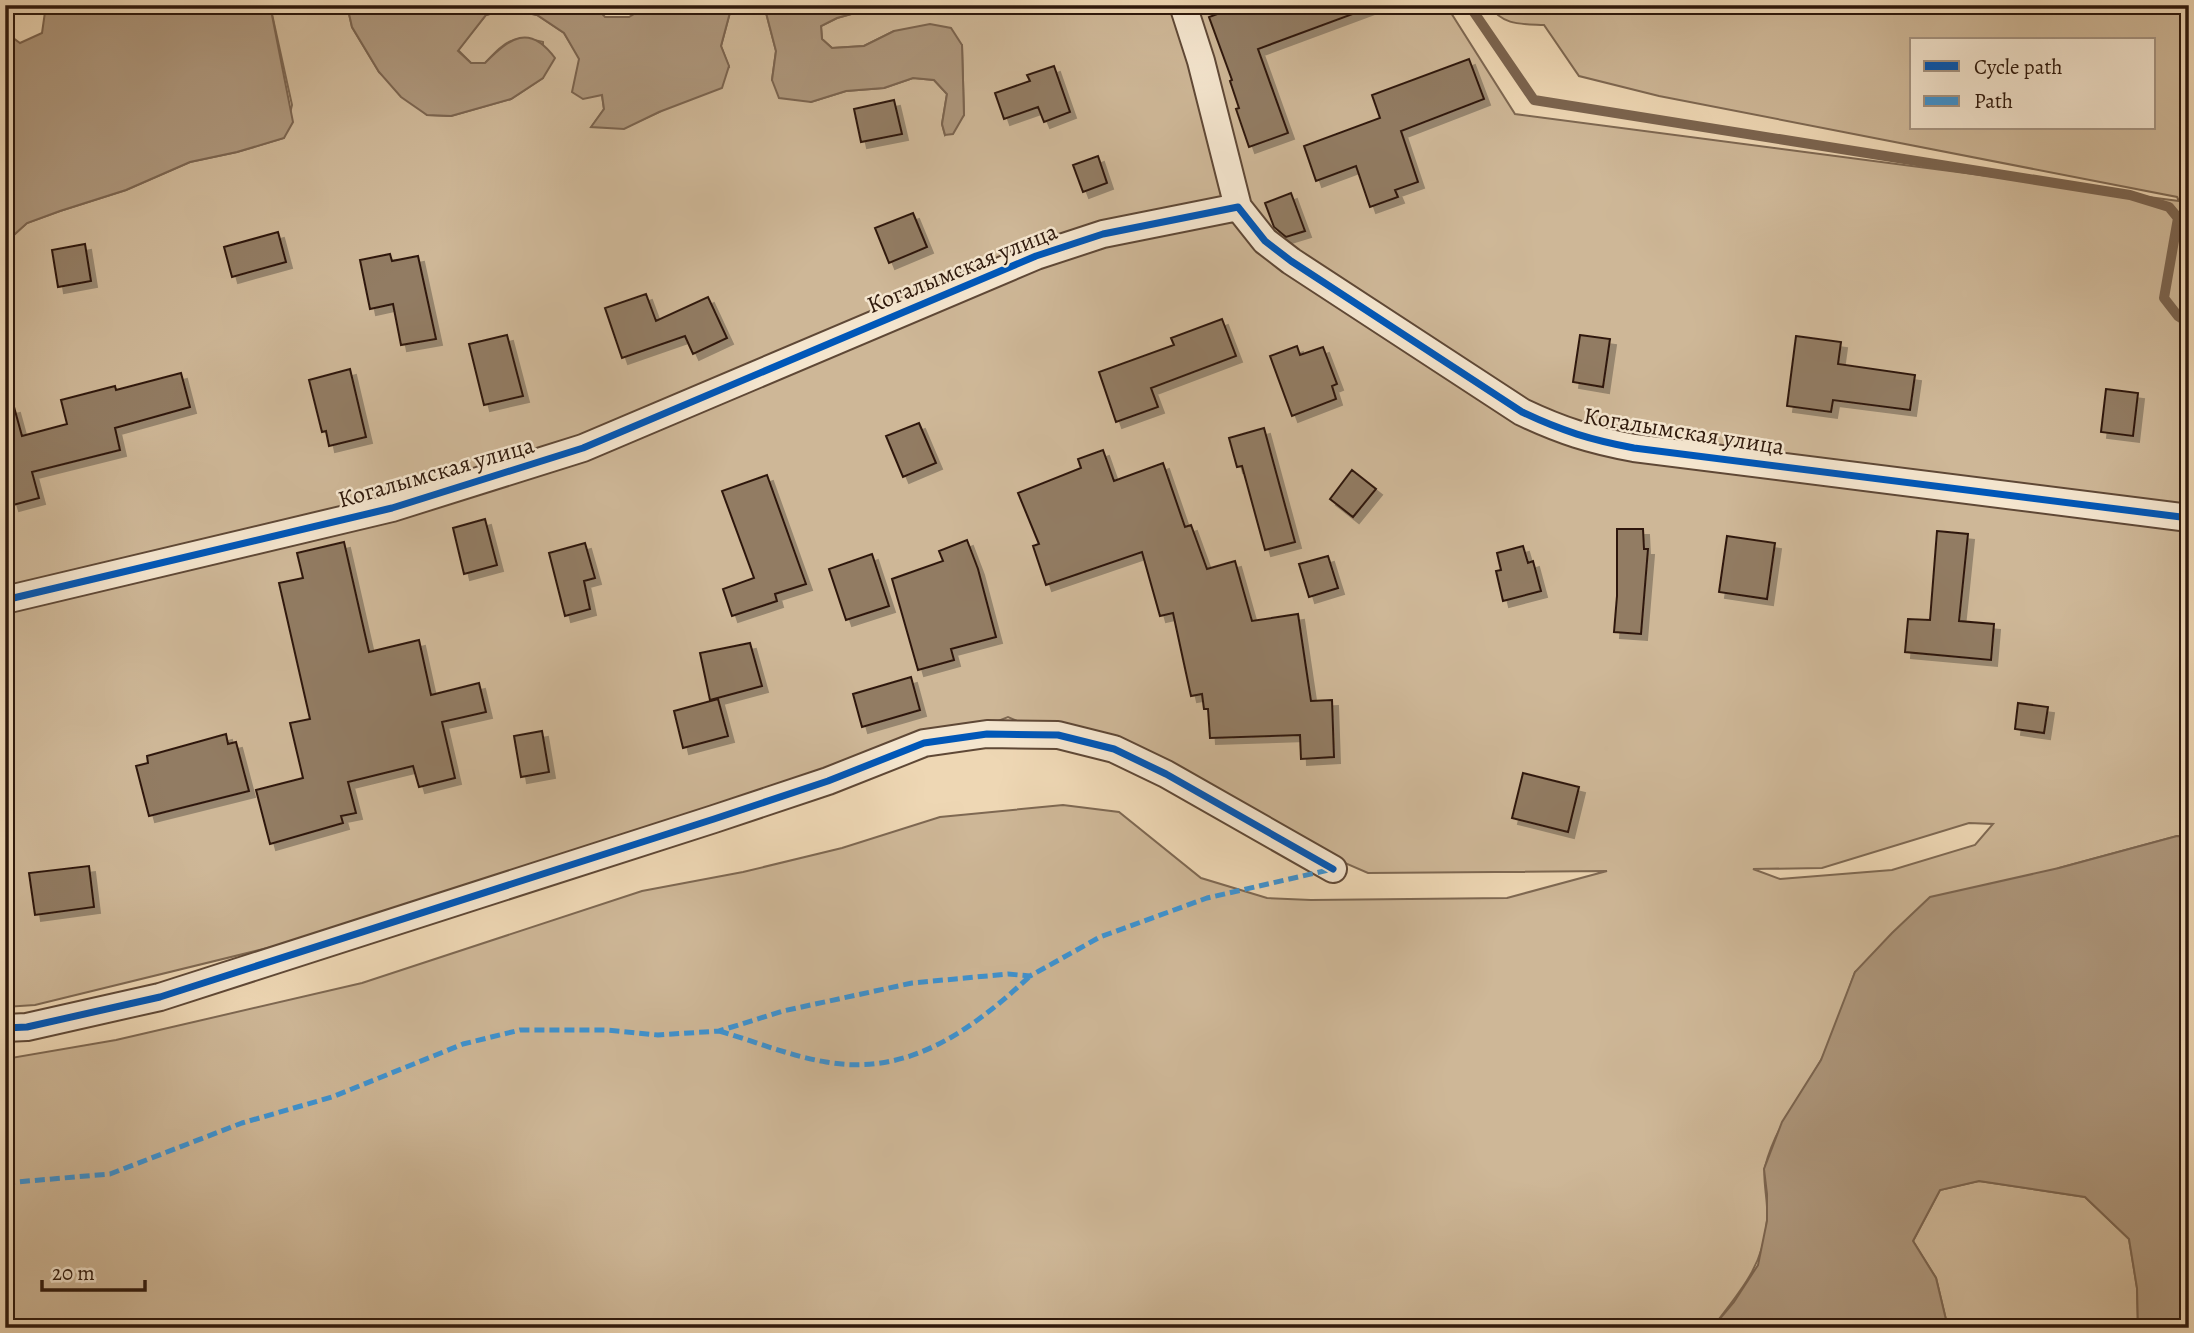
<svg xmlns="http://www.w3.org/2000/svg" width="2194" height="1333" viewBox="0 0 2194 1333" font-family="Alegreya,serif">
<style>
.green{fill:#ceb797;stroke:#7e6852;stroke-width:2;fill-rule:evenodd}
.water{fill:#ad967b;stroke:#7b644f;stroke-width:2}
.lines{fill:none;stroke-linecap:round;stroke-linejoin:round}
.stream{stroke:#7b644f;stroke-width:10}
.building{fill:#927c63;stroke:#2f190c;stroke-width:2;filter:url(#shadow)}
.street-casing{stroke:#5f4836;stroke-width:30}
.street{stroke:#f4e5ce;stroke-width:26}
.quiet{stroke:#3d93d2;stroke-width:5;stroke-dasharray:10 5;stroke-linecap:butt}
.cycleway-casing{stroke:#f4e5ce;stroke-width:11}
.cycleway{stroke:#0057b8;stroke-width:7}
.labels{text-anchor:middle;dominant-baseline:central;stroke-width:5;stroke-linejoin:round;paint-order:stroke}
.street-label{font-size:24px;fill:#2f190c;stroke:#f4e5ce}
</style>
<defs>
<filter id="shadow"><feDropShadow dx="6" dy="6" stdDeviation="0" flood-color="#0004"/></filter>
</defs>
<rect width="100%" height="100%" fill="#eed7b4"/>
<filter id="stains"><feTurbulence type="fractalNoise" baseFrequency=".00286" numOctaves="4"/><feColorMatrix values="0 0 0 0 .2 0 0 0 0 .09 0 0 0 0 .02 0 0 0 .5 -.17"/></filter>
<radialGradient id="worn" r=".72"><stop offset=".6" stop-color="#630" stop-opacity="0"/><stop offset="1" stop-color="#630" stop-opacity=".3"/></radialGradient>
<path class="green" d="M 270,5 L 347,5 L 352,27 L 379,72 L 427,115 L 451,116 L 511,99 L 543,78 L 543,42 C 512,34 506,41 485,63 L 471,63 L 458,50 L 486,15 L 508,9 L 537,15 L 564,33 L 602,95 L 604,109 L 592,126 L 624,128 L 659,112 L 729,67 L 721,46 L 732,5 L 764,5 L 776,51 L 772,80 L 811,102 L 846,91 L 884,88 L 913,78 L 934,80 L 947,94 L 942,124 L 945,135 L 964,115 L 962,45 L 894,31 L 864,46 L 832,48 L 822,39 L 821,26 L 837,18 L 866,10 L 868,5 L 1446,5 L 1515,114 L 2179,201 L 2177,197 L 1659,96 L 1579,76 L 1544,25 C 1521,24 1503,26 1489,5 L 2189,5 L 2189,837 L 2177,836 L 2059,868 L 1855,972 C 1844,1001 1835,1035 1820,1062 C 1800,1097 1775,1127 1765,1167 C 1762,1178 1769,1205 1767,1220 C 1764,1266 1739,1293 1712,1328 L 5,1328 L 5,1059 L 116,1040 L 362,983 L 642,891 L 743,872 L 842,848 L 940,817 L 1063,805 L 1119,812 L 1201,878 L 1267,898 L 1311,900 L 1507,898 L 1607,871 L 1368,873 L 1008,717 L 757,816 L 566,875 L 35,1005 L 5,1007 L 5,243 L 27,223 L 60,211 L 126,190 L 190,162 L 237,152 L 284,138 L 292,105 ZM 1912,40 L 2154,40 L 2154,128 L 1912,128 ZM 1969,823 L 1993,824 L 1975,845 L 1892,870 L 1780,879 L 1753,869 L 1822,868 Z
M 1979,1181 L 2085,1197 L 2129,1239 L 2137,1288 L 2138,1328 L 1948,1328 L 1936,1278 L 1913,1241 L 1940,1190 Z"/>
<path class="water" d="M 46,5 L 270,5 L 293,122 L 284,138 L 237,152 L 190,162 L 126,190 L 60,211 L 27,223 L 5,243 L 5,32 L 20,43 L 42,33 Z
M 347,5 L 594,5 L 605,17 L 629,17 L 649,5 L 732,5 L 721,46 L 729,66 L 722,88 L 659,112 L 624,129 L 591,127 L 604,109 L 602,95 L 583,99 L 572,92 L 579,59 L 564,33 L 537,15 L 508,9 L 486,15 L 458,51 L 471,63 L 485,63 C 510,38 529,23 555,58 L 543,78 L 511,99 L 451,116 L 427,115 L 401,97 L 379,72 L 352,27 Z
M 764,5 L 868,5 L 866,10 L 837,18 L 821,26 L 822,39 L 832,48 L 864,46 L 894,31 L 930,24 L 951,28 L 962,45 L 964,115 L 953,134 L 945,135 L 942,124 L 947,94 L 934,80 L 913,78 L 884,88 L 846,91 L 811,102 L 779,98 L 772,80 L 776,51 Z
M 2177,836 L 2189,837 L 2189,1328 L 2138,1328 L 2137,1288 L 2129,1239 L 2085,1197 L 1979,1181 L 1940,1190 L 1913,1241 L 1936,1278 L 1948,1328 L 1712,1328 L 1734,1302 L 1758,1265 L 1767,1221 L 1767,1194 L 1764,1169 L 1782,1122 L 1821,1060 L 1855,972 L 1892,933 L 1930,897 L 2059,868 Z"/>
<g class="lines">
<path class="stream" d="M 1469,5 L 1534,100 L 2130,195 L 2169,207 L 2178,218 L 2164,298 L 2178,316 L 2189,323"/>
</g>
<path class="building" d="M 1242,5 L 1368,5 L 1369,8 L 1258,49 L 1288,133 L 1249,147 L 1236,109 L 1239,108 L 1230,81 L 1232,80 L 1209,17 Z
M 1469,59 L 1484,99 L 1401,131 L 1418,182 L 1395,190 L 1398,197 L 1370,207 L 1356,166 L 1316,181 L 1304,146 L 1380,118 L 1372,95 Z
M 1054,66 L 1070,112 L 1044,122 L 1038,107 L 1004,119 L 995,93 L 1030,81 L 1027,75 Z
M 894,100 L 902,134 L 861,142 L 854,109 Z
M 1098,156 L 1107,183 L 1083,192 L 1073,165 Z
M 1291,193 L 1305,231 L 1286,237 L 1274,227 L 1265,203 Z
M 913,213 L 927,247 L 889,263 L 875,228 Z
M 278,232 L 286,262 L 232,277 L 224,247 Z
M 85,244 L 91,281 L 58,287 L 52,250 Z
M 390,254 L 392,261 L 418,256 L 436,339 L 401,345 L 393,304 L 370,309 L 360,260 Z
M 646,294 L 656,321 L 708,297 L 727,338 L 693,354 L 685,336 L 622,358 L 605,308 Z
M 1222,319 L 1236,356 L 1151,388 L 1158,407 L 1116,422 L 1099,372 L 1174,345 L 1171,338 Z
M 507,335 L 523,396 L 484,405 L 469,344 Z
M 1580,335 L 1610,339 L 1603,387 L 1573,382 Z
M 1796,336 L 1841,342 L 1838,364 L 1915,375 L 1910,410 L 1833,400 L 1831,412 L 1787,406 Z
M 1297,346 L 1300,355 L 1323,347 L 1337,384 L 1332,386 L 1336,399 L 1292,416 L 1270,356 Z
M 350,369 L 366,437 L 329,446 L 326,431 L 322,432 L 309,380 Z
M 181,373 L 190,407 L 115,428 L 120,450 L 32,472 L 39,498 L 13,505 L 5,479 L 5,409 L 14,407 L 22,436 L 67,424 L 61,400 L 115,386 L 116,390 Z
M 2106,389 L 2138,393 L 2133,436 L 2101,432 Z
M 919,423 L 936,463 L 903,477 L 886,436 Z
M 1264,428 L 1295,542 L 1265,550 L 1242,466 L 1237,467 L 1229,438 Z
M 1103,450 L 1114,481 L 1163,463 L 1185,527 L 1191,525 L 1207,569 L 1235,561 L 1252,621 L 1298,614 L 1311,701 L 1332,700 L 1334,757 L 1301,759 L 1300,735 L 1210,738 L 1208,709 L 1204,709 L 1202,694 L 1191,696 L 1173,613 L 1160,616 L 1142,552 L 1046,585 L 1033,546 L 1039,544 L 1018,493 L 1081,468 L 1078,459 Z
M 1352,470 L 1376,489 L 1353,517 L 1330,499 Z
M 767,475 L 806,584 L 775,594 L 777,601 L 732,616 L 723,589 L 754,578 L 722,491 Z
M 485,519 L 497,565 L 464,574 L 453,528 Z
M 1617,529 L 1643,529 L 1644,549 L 1648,549 L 1641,634 L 1614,632 L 1617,596 Z
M 1937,531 L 1968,534 L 1959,621 L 1994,624 L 1991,660 L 1905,652 L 1908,619 L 1930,620 Z
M 1727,536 L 1775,543 L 1767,599 L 1719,592 Z
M 967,540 L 978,569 L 996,637 L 951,649 L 954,660 L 918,670 L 892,579 L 943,561 L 939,551 Z
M 344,542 L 369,652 L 419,640 L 431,695 L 479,683 L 486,712 L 442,722 L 455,778 L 419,787 L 413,766 L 348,782 L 356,813 L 341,816 L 343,823 L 270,844 L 256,790 L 303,778 L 290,723 L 310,719 L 279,583 L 303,578 L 297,553 Z
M 585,543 L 595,578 L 584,581 L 590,609 L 565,616 L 549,553 Z
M 1523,546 L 1528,563 L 1533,561 L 1541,591 L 1503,601 L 1496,571 L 1501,570 L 1497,553 Z
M 872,554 L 889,606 L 846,620 L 829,569 Z
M 1328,556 L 1338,588 L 1309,597 L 1299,564 Z
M 750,643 L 762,686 L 710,700 L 700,653 Z
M 911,677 L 920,710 L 862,727 L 853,694 Z
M 718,699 L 728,736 L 683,748 L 674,711 Z
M 2018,703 L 2048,707 L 2044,733 L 2015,729 Z
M 542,731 L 549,772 L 521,777 L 514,736 Z
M 226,734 L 228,744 L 236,742 L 249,791 L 149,816 L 136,766 L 148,763 L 147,756 Z
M 1523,773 L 1579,787 L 1568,832 L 1512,818 Z
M 89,866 L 94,907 L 35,915 L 29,873 Z"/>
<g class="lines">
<defs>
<path id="street" d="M 1183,5 L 1201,61 L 1238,207
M 5,600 L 392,508 L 583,448 L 1036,256 L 1103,234 L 1238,207 L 1265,241 L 1291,261 L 1522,412 C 1562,431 1591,440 1634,448 L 2189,518
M 5,1028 L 27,1027 L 160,997 L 714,819 L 828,781 L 924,743 L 987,734 L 1058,735 L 1114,749 L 1166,774 L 1333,869"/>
</defs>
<use href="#street" class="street-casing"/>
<use href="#street" class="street"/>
<path class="quiet" d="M 719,1031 C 754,1041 790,1056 826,1062 C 909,1077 973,1029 1030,976
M 5,1183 L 110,1174 L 242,1123 L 332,1097 L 463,1044 L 520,1030 L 606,1030 L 658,1035 L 719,1031 L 783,1011 L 912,983 L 1008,974 L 1030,976 L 1100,937 L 1207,898 L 1333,869"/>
<defs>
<path id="cycleway" d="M 5,600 L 392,508 L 583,448 L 1036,256 L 1103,234 L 1238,207 L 1265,241 L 1291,261 L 1522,412 C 1562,431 1591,440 1634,448 L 2189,518
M 5,1028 L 27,1027 L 160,997 L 714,819 L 828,781 L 924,743 L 987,734 L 1058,735 L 1114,749 L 1166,774 L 1333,869"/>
</defs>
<use href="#cycleway" class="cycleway-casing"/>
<use href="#cycleway" class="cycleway"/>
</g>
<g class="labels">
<g class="street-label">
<text transform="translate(962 268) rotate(-22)">Когалымская улица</text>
<text transform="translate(1684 431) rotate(9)">Когалымская улица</text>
<text transform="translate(436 472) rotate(-16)">Когалымская улица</text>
</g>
</g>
<rect width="2194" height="1333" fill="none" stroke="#eed7b4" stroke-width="28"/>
<rect x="7" y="7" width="2180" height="1319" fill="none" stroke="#2f190c" stroke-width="3.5"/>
<rect x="14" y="14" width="2166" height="1305" fill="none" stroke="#2f190c" stroke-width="2"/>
<rect x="1910" y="38" width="245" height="91" fill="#f4e5ce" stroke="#a59380" stroke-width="2"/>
<rect x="1924" y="61" width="35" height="10" fill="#0057b8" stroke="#a59380" stroke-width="2"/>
<text x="1974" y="74" font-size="21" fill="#2f190c">Cycle path</text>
<rect x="1924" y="96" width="35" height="10" fill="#3d93d2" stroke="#a59380" stroke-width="2"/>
<text x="1974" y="108" font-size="21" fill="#2f190c">Path</text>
<path d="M42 1280v10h103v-10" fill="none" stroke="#2f190c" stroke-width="3.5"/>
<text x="52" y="1280" font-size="21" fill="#2f190c" stroke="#f4e5ce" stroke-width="5" paint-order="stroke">20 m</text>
<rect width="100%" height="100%" filter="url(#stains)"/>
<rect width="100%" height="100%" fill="url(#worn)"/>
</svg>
